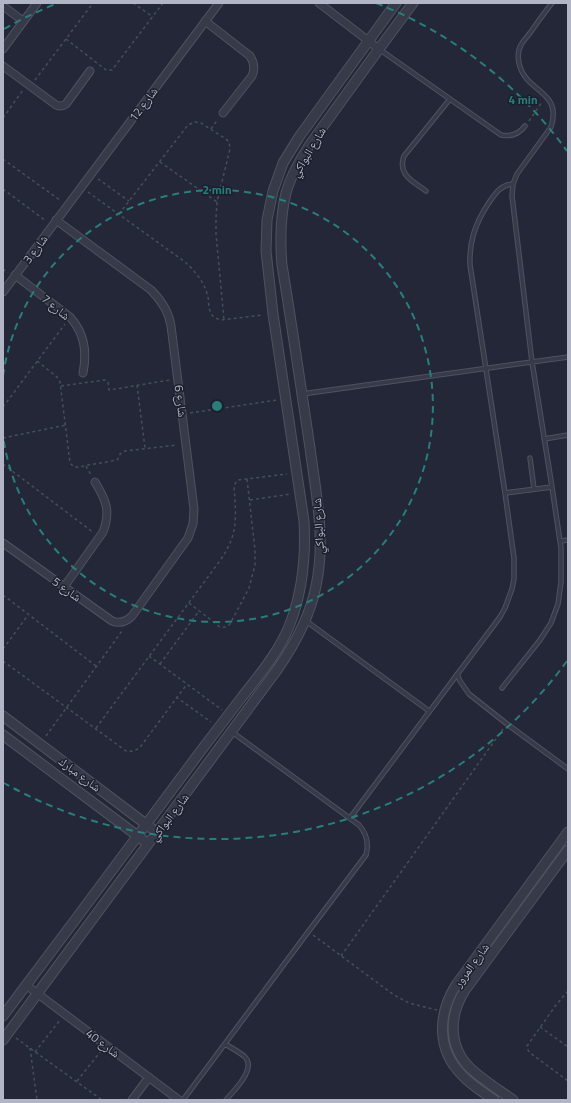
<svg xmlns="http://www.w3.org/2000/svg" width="571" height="1103" viewBox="0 0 571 1103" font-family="'Titillium Web','Noto Naskh Arabic',sans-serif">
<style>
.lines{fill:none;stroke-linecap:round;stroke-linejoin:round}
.service-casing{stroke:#4f5260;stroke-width:5.5}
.minor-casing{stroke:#4f5260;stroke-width:9}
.tertiary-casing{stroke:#4f5260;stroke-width:11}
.path{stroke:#435056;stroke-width:1.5;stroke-dasharray:3 3;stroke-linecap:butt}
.service{stroke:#373a49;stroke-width:3.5}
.minor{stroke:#373a49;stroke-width:7}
.tertiary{stroke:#373a49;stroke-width:9}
.ring{fill:none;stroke:#277f7b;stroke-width:2;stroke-dasharray:7 5}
.labels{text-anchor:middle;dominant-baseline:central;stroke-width:3;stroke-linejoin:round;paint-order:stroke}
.street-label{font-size:12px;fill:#b2b5c5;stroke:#1c1f2d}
.centre{fill:#277f7b;stroke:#1c1f2d;stroke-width:2}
.ring-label{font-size:12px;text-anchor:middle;font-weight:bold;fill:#277f7b;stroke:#1c1f2d;stroke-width:3;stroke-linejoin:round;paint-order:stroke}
</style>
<rect width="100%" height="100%" fill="#232738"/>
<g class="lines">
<defs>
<path id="service" d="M 379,49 L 501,135 C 511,137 519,134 525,126
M 426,191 C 414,182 397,175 404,156 L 450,99
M 302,394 L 568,357
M 544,439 L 568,435
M 530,458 L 534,489
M 505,493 L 552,487
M 560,541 L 568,540
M 306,621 L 429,711
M 457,674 L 460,681 L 469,694 L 507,724 L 568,769
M 502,688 L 540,640 L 551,623 L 558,604 L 561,582 L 561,548 L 552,487 L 532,362 L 512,196 L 513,184 L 517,174 L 551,127 C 563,90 525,93 519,63 C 518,58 518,50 521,45 C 523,41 527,37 530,33 C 537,23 544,13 552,3
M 350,818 L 500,617 L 505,608 L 512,589 L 514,579 L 514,558 L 505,493 L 470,265 C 469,242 475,224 488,204 C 495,194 500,185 513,184
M 225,1044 C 232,1048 239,1052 244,1056 C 258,1068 234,1090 226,1100
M 183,1100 L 308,932 L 366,855 C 369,844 367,834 359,825 L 232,732"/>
<path id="minor" d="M 319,3 L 379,49
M 3,6 L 23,21
M 205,21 L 250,56 C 254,62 255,69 252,76 L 223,113
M 3,49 L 37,3
M 3,66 L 56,105 C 60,107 63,106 66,104 L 90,71
M 15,275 L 70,317 C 85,334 87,352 83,373
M 3,292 L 219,3
M 3,543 L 112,621 C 120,624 126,622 132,616 L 188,538 L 193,524 L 194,509 L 171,326 C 169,312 162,301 151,290 L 56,220
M 64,587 L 103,532 C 111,511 106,500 95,482
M 26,985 L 179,1100
M 132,1100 L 149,1077"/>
<path id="tertiary" d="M 3,716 L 151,828
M 3,735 L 143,840
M 3,1016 C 70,927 137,837 203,748 C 216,731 229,714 242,697 C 260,674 279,652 290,624 C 303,590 306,557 304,521 L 273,314 L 266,251 L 267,220 L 273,191 L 283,163 L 299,137 L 396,3
M 3,1040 L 277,670 C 295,644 310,617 316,586 C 326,539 316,494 310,448 C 301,387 292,326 282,265 C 280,241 280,217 286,193 C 291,175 301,158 311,143 L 379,49 L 413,3
M 494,1100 C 483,1092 471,1085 462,1075 C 436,1049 438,1014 456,985 L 568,832
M 513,1100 C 499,1090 483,1080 470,1068 C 448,1046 449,1015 465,990 L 568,850"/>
</defs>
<use href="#service" class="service-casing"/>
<use href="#minor" class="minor-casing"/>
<use href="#tertiary" class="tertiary-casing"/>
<path class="path" d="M 133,3 L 153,17
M 66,39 L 106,70 L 112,70 L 163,3
M 35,80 L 93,3
M 3,118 L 23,90
M 529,121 L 542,102
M 211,129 L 218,119
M 3,159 L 61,201
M 160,162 L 217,202
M 98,179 L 129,201
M 3,189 L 46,221
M 88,192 L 185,262 C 195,271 205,283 208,297 C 209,302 208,308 211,313 C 212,317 217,319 221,320 L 263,315
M 119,214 L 188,125 L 195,122 L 201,123 L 226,139 L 229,142 L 230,149 L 217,202 L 216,218 L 216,234 L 224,320
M 3,269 L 8,273
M 37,361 L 57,377 L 60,382 L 70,463 L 74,467 L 78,467 L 117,460 L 120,456 L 120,454 L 125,451 L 177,445
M 137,385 L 145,448
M 61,386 L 105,380 L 108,382 L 109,390 L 170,380
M 3,407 L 65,324
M 190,413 L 277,400
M 3,438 L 66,425
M 3,464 L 94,533
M 86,466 L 91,475
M 250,500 L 291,494
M 3,595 L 96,666
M 189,603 L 220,627 C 224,628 227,627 230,624 L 249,588 L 255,565 L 255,550 L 247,479
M 3,649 L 28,615
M 149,656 L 222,710
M 3,661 L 126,751 C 132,752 136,751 141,746 L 187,684
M 160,664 L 199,611
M 176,697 L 211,722
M 96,728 L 219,562 C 239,534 236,518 234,486 L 236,482 L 238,480 L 287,474
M 46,736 L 122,631
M 313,935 L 394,995 L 409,1003 L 437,1010
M 341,956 L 503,729
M 568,991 L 556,1005 L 527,1046 L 528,1050 L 529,1052 L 568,1081
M 540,1027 L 568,1047
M 16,1038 L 102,1100
M 30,1048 L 37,1100
M 35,1052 L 60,1020
M 77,1081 L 101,1051"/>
<use href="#service" class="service"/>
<use href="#minor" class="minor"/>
<use href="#tertiary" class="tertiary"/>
</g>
<g class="ring">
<path d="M3 376A216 216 0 1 1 3 436"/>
<path d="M567 661A433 433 0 0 1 4 783M4 29A433 433 0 0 1 58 3M376 3A433 433 0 0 1 567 151"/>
</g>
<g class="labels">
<g class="street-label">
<text transform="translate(143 104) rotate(-53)">شارع 12</text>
<text transform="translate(308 152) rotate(-59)">شارع البواكي</text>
<text transform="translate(35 249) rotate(-53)">شارع 3</text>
<text transform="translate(56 307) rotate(39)">شارع 7</text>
<text transform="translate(181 401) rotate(83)">شارع 6</text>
<text transform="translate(318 526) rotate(-93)">شارع البواكي</text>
<text transform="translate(67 589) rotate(36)">شارع 5</text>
<text transform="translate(80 774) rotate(37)">شارع مبارك</text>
<text transform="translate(169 817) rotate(-53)">شارع البواكي</text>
<text transform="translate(471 965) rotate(-54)">شارع المرور</text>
<text transform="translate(103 1043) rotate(37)">شارع 40</text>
</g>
</g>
<circle cx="217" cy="406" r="6" class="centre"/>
<g class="ring-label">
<text x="523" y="104">4 min</text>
<text x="217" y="194">2 min</text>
</g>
<rect width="571" height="1103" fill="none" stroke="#b2b5c5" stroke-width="8"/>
</svg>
